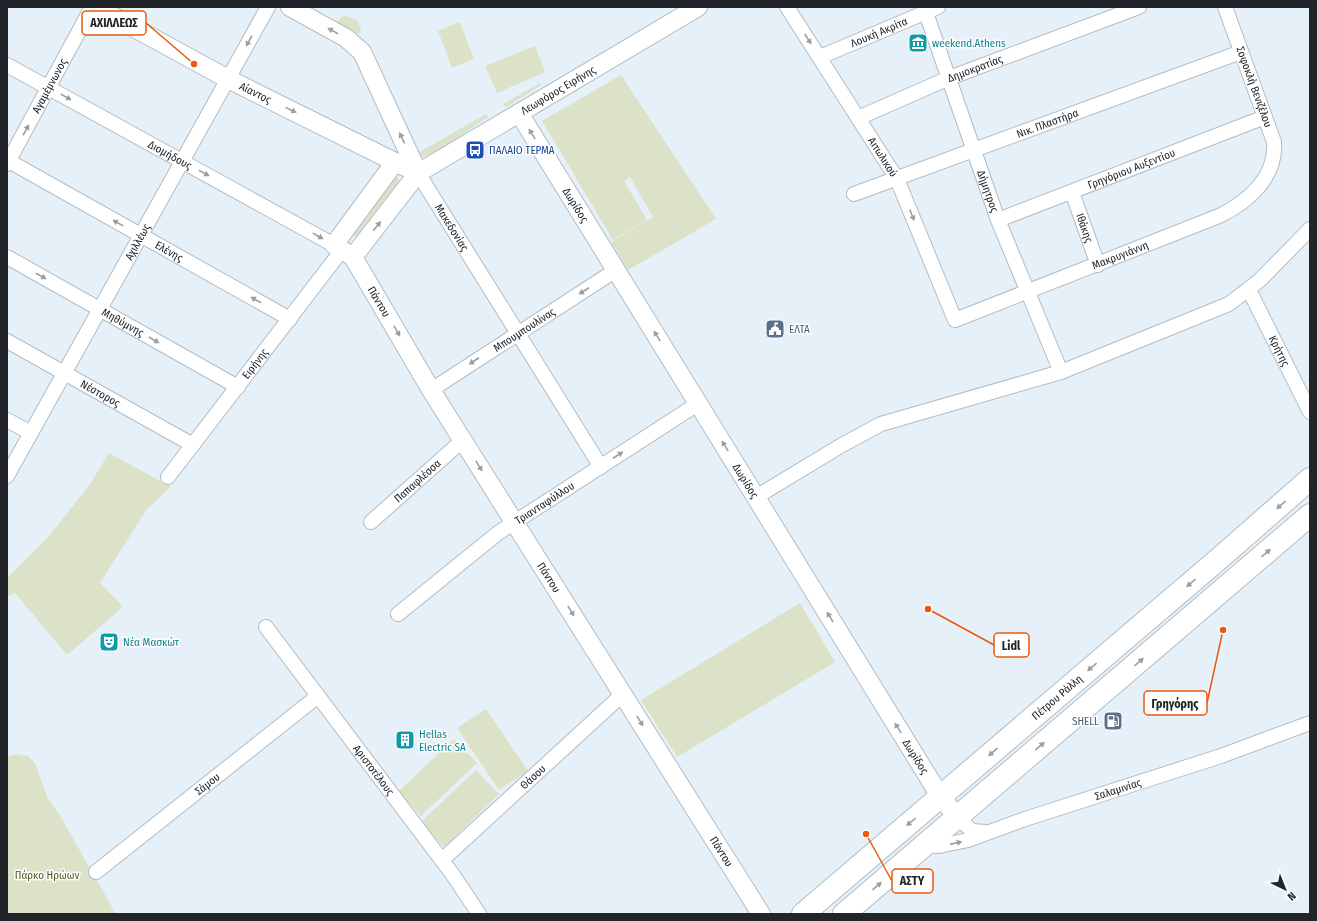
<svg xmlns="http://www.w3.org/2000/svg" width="1317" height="921" viewBox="0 0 1317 921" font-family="'Fira Sans Condensed',sans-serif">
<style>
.green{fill:#dce2c7}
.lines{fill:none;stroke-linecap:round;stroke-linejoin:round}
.minor-casing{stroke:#b2bcc4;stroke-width:16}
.tertiary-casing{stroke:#b2bcc4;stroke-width:20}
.primary-casing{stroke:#b2bcc4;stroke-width:24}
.minor{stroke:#fff;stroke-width:14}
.tertiary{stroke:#fff;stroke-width:18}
.primary{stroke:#fff;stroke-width:22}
.oneway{fill:#9b9d9f}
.labels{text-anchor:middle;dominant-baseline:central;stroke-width:3;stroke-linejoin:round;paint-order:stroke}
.street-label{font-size:11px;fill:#212529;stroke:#fff}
.culture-label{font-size:11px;fill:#0d838f;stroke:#fff;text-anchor:start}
.transit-label{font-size:11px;fill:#164399;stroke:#fff;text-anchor:start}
.service-label{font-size:11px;fill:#4e5e75;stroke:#fff;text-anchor:start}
.park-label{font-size:11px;fill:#525a20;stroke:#fff}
.leader{fill:none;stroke:#e8590c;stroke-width:1.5}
.callout-dot{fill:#e8590c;stroke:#fff;stroke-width:1.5}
.callout{fill:#fff;stroke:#e8590c;stroke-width:1.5}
.callout-label{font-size:12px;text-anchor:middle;font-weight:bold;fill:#212529}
</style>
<rect width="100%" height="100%" fill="#e5f0f8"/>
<path class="green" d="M 344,15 L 357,20 L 361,29 L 359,34 L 338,24 L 338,21 Z
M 460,22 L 474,59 L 452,68 L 438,31 Z
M 535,46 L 545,72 L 497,93 L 485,66 Z
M 621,75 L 716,219 L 628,270 L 611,242 L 653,217 L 630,177 L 624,181 L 647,220 L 613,240 L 542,121 Z
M 540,83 L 541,85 L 508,106 L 505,107 L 503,104 Z
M 486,114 L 488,117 C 475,125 432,158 421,157 L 418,153 Z
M 396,176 L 401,182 L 394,196 L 386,198 L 368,222 L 369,228 L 358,238 L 352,233 L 382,195 L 381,187 Z
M 109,453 L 171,487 L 147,509 L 100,583 L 123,607 L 67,655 L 15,593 L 7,596 L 7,578 L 50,535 L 90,484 Z
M 800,603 L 835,662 L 677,757 L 641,700 Z
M 486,709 L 528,771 L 499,790 L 457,728 Z
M 454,739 L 477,763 L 421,816 L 398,792 Z
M 16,754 L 28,756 L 35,763 L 47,797 L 59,814 L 116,914 L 7,914 L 7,757 Z
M 476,770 L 499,794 L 444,847 L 420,823 Z"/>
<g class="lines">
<defs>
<g id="minor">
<path id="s1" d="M 787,7 L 897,179 L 955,320 L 1219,216 C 1248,202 1277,177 1274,142 L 1225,7"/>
<path id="s2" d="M 924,7 L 998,220 L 1061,372"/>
<path id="s3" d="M 820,57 L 938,7"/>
<path id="s4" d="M 7,65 L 334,245"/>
<path id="s5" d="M 858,118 L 949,78 L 1139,7"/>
<path id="s6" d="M 7,160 L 290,319"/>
<path id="s7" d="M 7,164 L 92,7"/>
<path id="s8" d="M 418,173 L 601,467"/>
<path id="s9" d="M 1072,192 L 1098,265"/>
<path id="s10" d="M 854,194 L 1241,52"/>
<path id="s11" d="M 998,220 L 1265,117"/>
<path id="s12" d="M 7,257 L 238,387"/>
<path id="s13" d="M 1249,290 L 1310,412"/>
<path id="s14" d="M 7,341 L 193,445"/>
<path id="s15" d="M 431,390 L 616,270"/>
<path d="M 7,420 L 31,433"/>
<path id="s16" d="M 7,476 L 268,7"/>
<path id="s17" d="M 168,477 L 342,250"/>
<path d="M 756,497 L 842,445 L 881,424 L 1061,372 L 1229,304 L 1260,280 L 1310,229"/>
<path id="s18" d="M 371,522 L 463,440"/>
<path id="s19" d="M 398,614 L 498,533 L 699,403"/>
<path id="s20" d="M 266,627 L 453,875 L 479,914"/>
<path d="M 957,817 L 972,831 L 986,832"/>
<path id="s21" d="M 925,845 L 939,846 L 968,840 L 1022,820 L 1221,756 L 1310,723"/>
<path id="s22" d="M 442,860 L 623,694"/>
<path id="s23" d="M 96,872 L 318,696"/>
</g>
<g id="tertiary">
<path id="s24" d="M 96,7 L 228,79 L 405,167"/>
<path d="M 290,7 L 346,38 L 362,52 L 418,173"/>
<path id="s25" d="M 519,113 L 940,796 L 957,817"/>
<path id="s26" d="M 395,162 L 334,245 L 353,257 L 431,390 L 761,914"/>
<path id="s27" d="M 353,257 L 418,173 L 698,7"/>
</g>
<g id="primary">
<path id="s28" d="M 803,914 L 1221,557 L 1310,479"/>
<path d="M 844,914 L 1310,515"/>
</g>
</defs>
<use href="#minor" class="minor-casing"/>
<use href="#tertiary" class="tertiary-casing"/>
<use href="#primary" class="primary-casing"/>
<use href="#minor" class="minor"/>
<use href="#tertiary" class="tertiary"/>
<use href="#primary" class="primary"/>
</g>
<defs><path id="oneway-solid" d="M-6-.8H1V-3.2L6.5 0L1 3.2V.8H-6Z"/></defs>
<g class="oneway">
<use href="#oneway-solid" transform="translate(333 31) rotate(-151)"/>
<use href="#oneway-solid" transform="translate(808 39) rotate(56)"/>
<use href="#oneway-solid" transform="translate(249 41) rotate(119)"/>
<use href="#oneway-solid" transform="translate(66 97) rotate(29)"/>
<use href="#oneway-solid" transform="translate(291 110) rotate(26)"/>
<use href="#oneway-solid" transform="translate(26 130) rotate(-61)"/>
<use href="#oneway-solid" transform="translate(532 134) rotate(-122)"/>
<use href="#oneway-solid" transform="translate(402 138) rotate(-115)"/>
<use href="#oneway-solid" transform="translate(204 173) rotate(29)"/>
<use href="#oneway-solid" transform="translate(912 215) rotate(68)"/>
<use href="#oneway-solid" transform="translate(118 223) rotate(-151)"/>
<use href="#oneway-solid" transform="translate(377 226) rotate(-52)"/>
<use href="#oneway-solid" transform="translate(318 236) rotate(29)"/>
<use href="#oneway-solid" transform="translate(41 276) rotate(29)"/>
<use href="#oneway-solid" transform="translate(584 291) rotate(147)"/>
<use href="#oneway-solid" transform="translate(256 300) rotate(-151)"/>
<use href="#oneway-solid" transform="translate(397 331) rotate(60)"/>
<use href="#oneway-solid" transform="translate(657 336) rotate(-122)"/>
<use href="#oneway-solid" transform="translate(154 340) rotate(29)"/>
<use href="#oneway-solid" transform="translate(474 361) rotate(147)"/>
<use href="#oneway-solid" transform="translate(725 446) rotate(-122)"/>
<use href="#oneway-solid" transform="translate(618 455) rotate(-33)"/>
<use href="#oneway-solid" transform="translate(479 466) rotate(58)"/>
<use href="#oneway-solid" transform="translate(1281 505) rotate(139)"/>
<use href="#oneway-solid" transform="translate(1266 553) rotate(-41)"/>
<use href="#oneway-solid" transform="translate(1191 583) rotate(140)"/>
<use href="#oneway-solid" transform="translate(571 611) rotate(58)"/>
<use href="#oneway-solid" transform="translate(830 617) rotate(-121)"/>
<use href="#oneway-solid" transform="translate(1139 662) rotate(-41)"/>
<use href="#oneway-solid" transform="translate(1092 667) rotate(140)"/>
<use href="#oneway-solid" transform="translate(640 721) rotate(58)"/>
<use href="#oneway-solid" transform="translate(898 728) rotate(-122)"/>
<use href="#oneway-solid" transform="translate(1040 746) rotate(-41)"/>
<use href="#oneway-solid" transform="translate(993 752) rotate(139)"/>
<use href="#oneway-solid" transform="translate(911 822) rotate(140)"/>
<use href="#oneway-solid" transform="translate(956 843) rotate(-13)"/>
<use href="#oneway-solid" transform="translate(877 886) rotate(-40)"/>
</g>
<defs>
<symbol id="museum-square" viewBox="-11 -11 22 22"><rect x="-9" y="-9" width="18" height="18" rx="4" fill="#0f9aa8" stroke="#fff"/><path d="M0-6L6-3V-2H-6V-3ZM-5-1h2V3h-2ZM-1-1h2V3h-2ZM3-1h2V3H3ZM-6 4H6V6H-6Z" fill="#fff"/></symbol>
<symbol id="bus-square" viewBox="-11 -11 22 22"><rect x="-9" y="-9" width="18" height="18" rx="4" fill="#1a4fb4" stroke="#fff"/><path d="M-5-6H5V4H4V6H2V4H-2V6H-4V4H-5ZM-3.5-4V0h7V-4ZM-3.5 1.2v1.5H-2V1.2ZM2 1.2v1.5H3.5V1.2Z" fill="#fff"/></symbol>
<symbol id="civic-square" viewBox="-11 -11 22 22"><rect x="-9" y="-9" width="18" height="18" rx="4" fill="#5c6f8a" stroke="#fff"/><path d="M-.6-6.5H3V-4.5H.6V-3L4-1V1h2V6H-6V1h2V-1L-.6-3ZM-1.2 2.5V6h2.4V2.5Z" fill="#fff"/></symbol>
<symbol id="theatre-square" viewBox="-11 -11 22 22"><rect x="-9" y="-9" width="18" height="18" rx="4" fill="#0f9aa8" stroke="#fff"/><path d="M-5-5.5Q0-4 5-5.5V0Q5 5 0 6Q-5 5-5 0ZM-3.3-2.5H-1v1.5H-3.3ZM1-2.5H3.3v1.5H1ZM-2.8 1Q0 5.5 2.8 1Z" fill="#fff"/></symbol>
<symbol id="fuel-square" viewBox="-11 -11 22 22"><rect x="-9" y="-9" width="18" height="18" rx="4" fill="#5c6f8a" stroke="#fff"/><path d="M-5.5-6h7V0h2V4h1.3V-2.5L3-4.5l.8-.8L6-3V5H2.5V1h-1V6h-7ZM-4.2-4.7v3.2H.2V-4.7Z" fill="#fff"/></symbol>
<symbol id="building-square" viewBox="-11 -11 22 22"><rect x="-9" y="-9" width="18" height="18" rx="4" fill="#0f9aa8" stroke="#fff"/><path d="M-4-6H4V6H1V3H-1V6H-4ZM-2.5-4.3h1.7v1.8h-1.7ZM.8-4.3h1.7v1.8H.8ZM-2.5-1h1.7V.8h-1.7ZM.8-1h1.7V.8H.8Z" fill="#fff"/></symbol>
</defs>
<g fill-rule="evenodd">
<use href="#museum-square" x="907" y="32" width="22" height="22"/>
<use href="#bus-square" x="464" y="139" width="22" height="22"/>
<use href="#civic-square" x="764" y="318" width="22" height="22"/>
<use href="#theatre-square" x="98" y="631" width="22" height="22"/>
<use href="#fuel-square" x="1102" y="710" width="22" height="22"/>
<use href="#building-square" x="394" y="729" width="22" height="22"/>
</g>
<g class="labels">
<g class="street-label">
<text stroke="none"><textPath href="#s3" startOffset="64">Λουκή Ακρίτα</textPath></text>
<text stroke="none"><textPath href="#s5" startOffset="127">Δημοκρατίας</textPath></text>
<text stroke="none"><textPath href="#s7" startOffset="89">Αγαμέμνωνος</textPath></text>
<text transform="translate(1254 87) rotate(70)">Σοφοκλή Βενιζέλου</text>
<text stroke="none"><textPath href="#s27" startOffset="269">Λεωφόρος Ειρήνης</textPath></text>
<text stroke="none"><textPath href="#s24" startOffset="181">Αίαντος</textPath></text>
<text stroke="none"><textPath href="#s10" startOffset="206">Νικ. Πλαστήρα</textPath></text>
<text stroke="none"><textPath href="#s4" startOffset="186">Διομήδους</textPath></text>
<text stroke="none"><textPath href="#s1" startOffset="178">Αιτωλικού</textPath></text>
<text stroke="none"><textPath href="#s11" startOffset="143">Γρηγόριου Αυξεντίου</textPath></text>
<text stroke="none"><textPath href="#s2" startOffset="195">Δήμητρος</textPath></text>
<text stroke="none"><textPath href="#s25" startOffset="108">Δωρίδος</textPath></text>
<text stroke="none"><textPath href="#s8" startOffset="64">Μακεδονίας</textPath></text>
<text stroke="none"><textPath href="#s9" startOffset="38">Ιθάκης</textPath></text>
<text stroke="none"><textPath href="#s16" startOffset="268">Αχιλλέως</textPath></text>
<text stroke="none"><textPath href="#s6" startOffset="186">Ελένης</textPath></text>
<text stroke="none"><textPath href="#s1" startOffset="534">Μακρυγιάννη</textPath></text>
<text stroke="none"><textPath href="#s26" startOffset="177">Πάντου</textPath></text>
<text stroke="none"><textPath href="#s12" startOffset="133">Μηθύμνης</textPath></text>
<text stroke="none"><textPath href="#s15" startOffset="111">Μπουμπουλίνας</textPath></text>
<text stroke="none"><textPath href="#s13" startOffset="68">Κρήτης</textPath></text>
<text stroke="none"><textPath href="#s17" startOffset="143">Ειρήνης</textPath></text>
<text stroke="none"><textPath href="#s14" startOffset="107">Νέστορος</textPath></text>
<text stroke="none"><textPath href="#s18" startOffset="62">Παπαφλέσσα</textPath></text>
<text stroke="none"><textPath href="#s25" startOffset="432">Δωρίδος</textPath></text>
<text stroke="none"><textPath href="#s19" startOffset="184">Τριανταφύλλου</textPath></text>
<text stroke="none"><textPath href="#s26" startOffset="501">Πάντου</textPath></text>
<text stroke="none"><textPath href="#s28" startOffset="334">Πέτρου Ράλλη</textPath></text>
<text stroke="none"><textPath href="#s25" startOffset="756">Δωρίδος</textPath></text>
<text stroke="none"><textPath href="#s20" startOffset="179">Αριστοτέλους</textPath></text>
<text stroke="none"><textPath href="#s22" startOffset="123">Θάσου</textPath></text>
<text stroke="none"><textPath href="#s23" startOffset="142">Σάμου</textPath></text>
<text stroke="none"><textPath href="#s21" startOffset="202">Σαλαμινίας</textPath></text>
<text stroke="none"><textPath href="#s26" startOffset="825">Πάντου</textPath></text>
</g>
<g class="culture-label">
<text x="932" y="43">weekend.Athens</text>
<text x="123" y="642">Νέα Μασκώτ</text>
<text x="419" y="734">Hellas<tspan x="419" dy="13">Electric SA</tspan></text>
</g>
<g class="transit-label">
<text x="489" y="150">ΠΑΛΑΙΟ ΤΕΡΜΑ</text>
</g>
<g class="service-label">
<text x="789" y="329">ΕΛΤΑ</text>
<text x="1099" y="721" text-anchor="end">SHELL</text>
</g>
<g class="park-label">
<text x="47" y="875">Πάρκο Ηρώων</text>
</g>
</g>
<path class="leader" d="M194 64L146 23M928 609L994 645M1223 630L1207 703M866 834L892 881"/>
<g class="callout-dot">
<circle cx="194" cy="64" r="4"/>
<circle cx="928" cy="609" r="4"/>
<circle cx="1223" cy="630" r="4"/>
<circle cx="866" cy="834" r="4"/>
</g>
<g class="callout">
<rect x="82" y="11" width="64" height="24" rx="4"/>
<rect x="994" y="633" width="35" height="24" rx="4"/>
<rect x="1144" y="691" width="63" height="24" rx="4"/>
<rect x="892" y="869" width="41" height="24" rx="4"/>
</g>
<g class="callout-label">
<text x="114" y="27">ΑΧΙΛΛΕΩΣ</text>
<text x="1011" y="650">Lidl</text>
<text x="1175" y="708">Γρηγόρης</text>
<text x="912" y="885">ΑΣΤΥ</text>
</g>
<rect width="1317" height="921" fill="none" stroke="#212529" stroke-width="16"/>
<g transform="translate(1285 889) rotate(137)" stroke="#ffffff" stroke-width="3" paint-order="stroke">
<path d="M0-3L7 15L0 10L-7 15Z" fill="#212529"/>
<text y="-6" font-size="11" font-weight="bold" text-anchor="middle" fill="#212529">N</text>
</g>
</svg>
